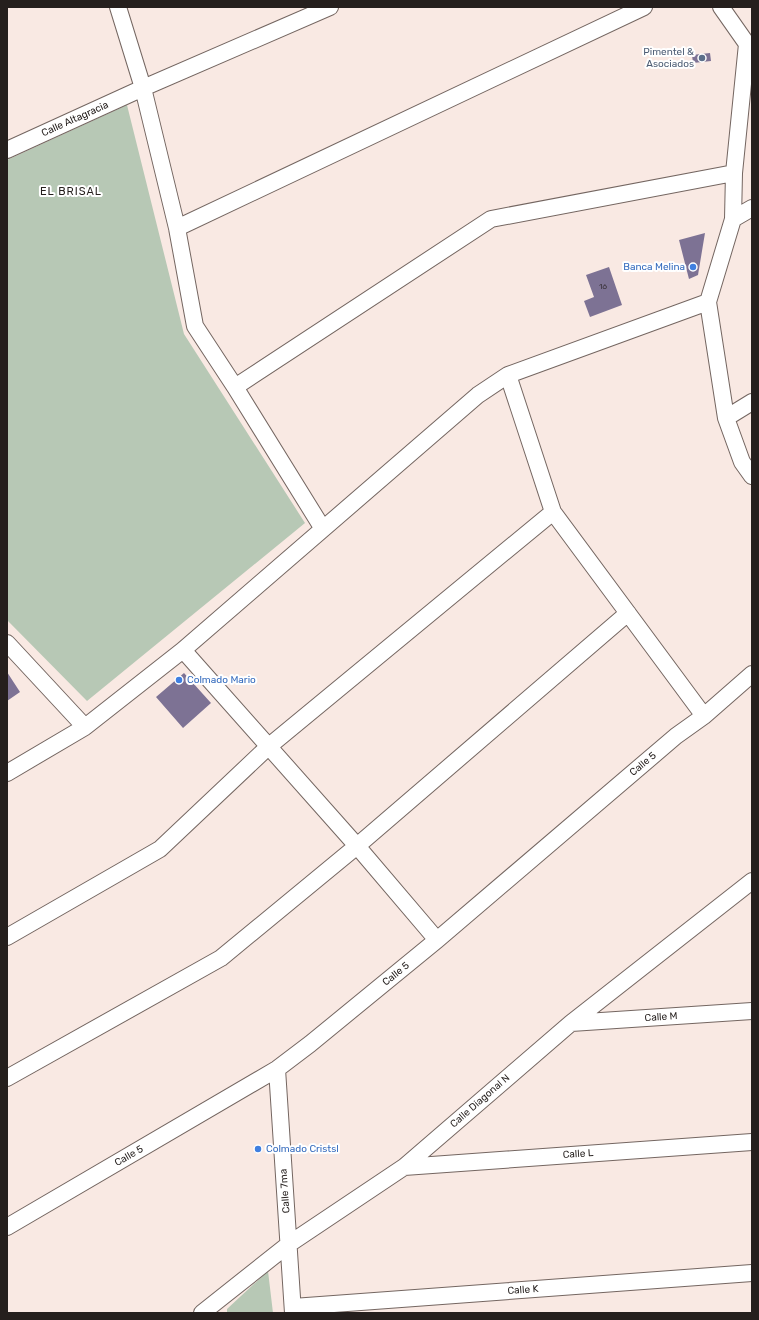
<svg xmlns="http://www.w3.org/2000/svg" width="759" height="1320" viewBox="0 0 759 1320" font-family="Rubik,sans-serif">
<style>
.green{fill:#b7c8b5}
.building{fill:#7d7294}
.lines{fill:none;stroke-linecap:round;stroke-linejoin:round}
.minor-casing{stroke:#746661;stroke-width:18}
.minor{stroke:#fff;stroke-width:16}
.service-dot{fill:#5c6f8a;stroke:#fff;stroke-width:1.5}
.shop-dot{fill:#3f7fe0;stroke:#fff;stroke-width:1.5}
.labels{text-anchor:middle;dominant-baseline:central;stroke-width:4;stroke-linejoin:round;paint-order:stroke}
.number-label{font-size:8px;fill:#3b343b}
.service-label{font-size:10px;fill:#4e5e75;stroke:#fff;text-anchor:end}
.street-label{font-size:10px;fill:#251f1d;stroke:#fff}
.shop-label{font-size:10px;fill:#366cbe;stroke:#fff;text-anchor:start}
.neighbourhood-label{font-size:11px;letter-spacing:1px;fill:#251f1d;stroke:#fff}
</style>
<rect width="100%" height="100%" fill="#f9e9e3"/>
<path class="green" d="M 127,105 L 184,334 L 305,523 L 87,701 L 7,620 L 7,160 Z
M 268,1271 L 273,1313 L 227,1313 L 227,1309 Z"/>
<path class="building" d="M 710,53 L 711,61 L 693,63 L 692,55 Z
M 705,233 L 698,275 L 689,279 L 679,240 Z
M 609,267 L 622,305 L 590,317 L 584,301 L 594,297 L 586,275 Z
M 7,672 L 20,692 L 7,701 Z
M 184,673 L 211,703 L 183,728 L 156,697 Z"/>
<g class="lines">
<defs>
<path id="minor" d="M 118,7 L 143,88 L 330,7
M 721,7 L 747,44 L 734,173 L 733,219 L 708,302 L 726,418 L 742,462 L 752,476
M 7,150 L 143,88 L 177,228 L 195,326 L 235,387 L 323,529
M 733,219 L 752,208
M 177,228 L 644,7
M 508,375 L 553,512 L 704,716
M 235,387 L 491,219 L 734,173
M 726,418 L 752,402
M 7,643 L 85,727
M 183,650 L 357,846 L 437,940
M 7,773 L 85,727 L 183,650 L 478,395 L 508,375 L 708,302
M 7,937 L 160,849 L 268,747 L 553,512
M 571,1023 L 752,1011
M 277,1069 L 293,1313
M 7,1078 L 221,958 L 357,846 L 628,613
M 404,1167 L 752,1142
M 7,1227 L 277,1069 L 310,1044 L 437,940 L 676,736 L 704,716 L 752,674
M 293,1307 L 752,1273
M 202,1313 L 289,1244 L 404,1167 L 571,1023 L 752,881"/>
</defs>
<use href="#minor" class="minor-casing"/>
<use href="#minor" class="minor"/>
</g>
<circle class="service-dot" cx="702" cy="58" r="4"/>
<g class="shop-dot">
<circle cx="693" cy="267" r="4"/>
<circle cx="179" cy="680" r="4"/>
<circle cx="258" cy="1149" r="4"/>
</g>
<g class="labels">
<g class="number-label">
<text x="603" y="286">16</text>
</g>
<g class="service-label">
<text x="694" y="52">Pimentel &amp;<tspan x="694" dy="12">Asociados</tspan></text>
</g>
<g class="street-label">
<text transform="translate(75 119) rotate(-24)">Calle Altagracia</text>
<text transform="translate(643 764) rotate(-40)">Calle 5</text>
<text transform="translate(396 974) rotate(-39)">Calle 5</text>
<text transform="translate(661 1017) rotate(-4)">Calle M</text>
<text transform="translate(480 1101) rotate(-41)">Calle Diagonal N</text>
<text transform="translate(578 1154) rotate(-4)">Calle L</text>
<text transform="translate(129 1156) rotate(-30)">Calle 5</text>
<text transform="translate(285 1191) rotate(-94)">Calle 7ma</text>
<text transform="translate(523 1290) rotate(-4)">Calle K</text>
</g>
<g class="shop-label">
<text x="685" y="267" text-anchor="end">Banca Melina</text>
<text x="187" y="680">Colmado Mario</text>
<text x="266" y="1149">Colmado Cristsl</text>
</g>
<g class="neighbourhood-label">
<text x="71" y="191">EL BRISAL</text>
</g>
</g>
<rect width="759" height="1320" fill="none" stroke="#251f1d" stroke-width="16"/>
</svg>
